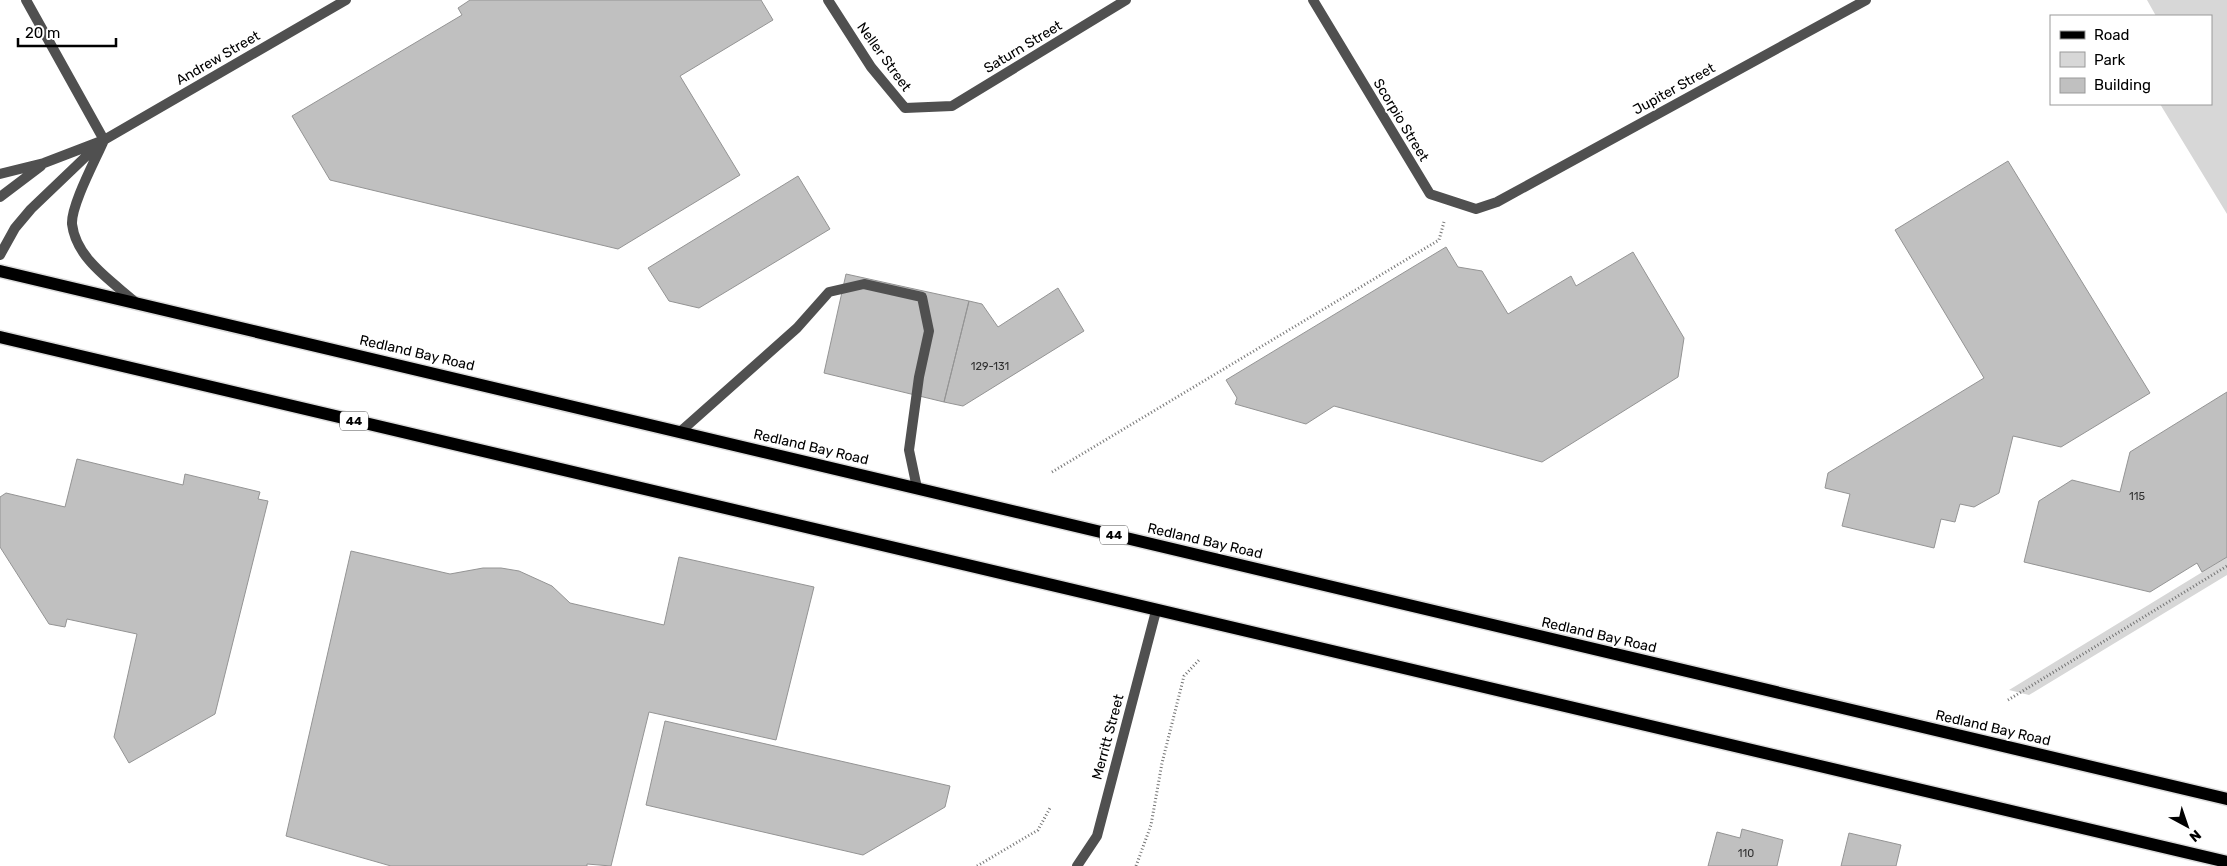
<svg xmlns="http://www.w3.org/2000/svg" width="2227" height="866" viewBox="0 0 2227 866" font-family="Rubik,sans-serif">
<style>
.green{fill:#d7d7d7}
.building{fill:#c0c0c0;stroke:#949494}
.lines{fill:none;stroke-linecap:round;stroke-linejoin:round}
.primary-casing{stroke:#dbdbdb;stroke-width:15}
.path{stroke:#727272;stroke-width:3;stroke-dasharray:1 2.5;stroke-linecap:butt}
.lane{stroke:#505050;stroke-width:10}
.street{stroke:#505050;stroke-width:10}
.primary{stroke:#000;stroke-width:12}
.labels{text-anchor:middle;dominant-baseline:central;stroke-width:4;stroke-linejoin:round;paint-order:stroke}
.number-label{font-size:11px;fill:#303030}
.shield{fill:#fff;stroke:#4c4c4c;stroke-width:1}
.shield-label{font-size:12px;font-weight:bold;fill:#000}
.street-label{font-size:14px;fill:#000;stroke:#fff}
</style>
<rect width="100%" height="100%" fill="#fff"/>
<path class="green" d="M 2147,0 L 2227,0 L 2227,214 L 2160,104 L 2211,104 L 2211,16 L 2156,16 Z
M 2227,557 L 2227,575 L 2029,695 L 2009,690 Z"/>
<path class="building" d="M 470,0 L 761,0 L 773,20 L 680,76 L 740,175 L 618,249 L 330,180 L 292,116 L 462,15 L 458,8 Z
M 2008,161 L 2150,393 L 2061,447 L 2013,436 L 1999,493 L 1974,507 L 1960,504 L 1955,522 L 1941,519 L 1934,548 L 1842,526 L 1850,494 L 1825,488 L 1828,473 L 1984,378 L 1895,230 Z
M 798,176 L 830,229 L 699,308 L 669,301 L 648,268 Z
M 1446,247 L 1458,267 L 1482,271 L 1508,314 L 1571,276 L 1576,286 L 1633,252 L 1684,338 L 1678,377 L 1542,462 L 1334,406 L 1306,424 L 1235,404 L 1237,398 L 1226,380 Z
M 846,274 L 969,301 L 944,402 L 824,373 Z
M 1058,288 L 1084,331 L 963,406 L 944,402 L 969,301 L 982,304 L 998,327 Z
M 2227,392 L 2227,557 L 2202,572 L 2197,563 L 2150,592 L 2024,562 L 2039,501 L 2072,480 L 2120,492 L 2130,452 Z
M 77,459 L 183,485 L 185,474 L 260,492 L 258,499 L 268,501 L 215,714 L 129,763 L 114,737 L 137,634 L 67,619 L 65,627 L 49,624 L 0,547 L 0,497 L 6,493 L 65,507 Z
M 351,551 L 450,574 L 483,568 L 501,568 L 519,571 L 552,586 L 570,603 L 664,625 L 679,557 L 814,587 L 776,740 L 649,712 L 611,866 L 587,864 L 587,866 L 391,866 L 286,836 Z
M 665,721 L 950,786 L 945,807 L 863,855 L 646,805 Z
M 1742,829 L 1783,840 L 1777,866 L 1708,866 L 1717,832 L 1740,838 Z
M 1849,833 L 1901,845 L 1896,866 L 1841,866 Z"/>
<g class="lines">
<defs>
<path id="primary" d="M 0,271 L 2227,799
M 0,337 L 2227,862"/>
</defs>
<use href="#primary" class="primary-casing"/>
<path class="path" d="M 1052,472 L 1439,240 L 1444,222
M 2008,700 L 2227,566
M 977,866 L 1038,830 L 1050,808
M 1136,866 L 1151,825 L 1162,763 L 1184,676 L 1199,660"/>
<path class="lane" d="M 680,432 L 797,328 L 829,292 L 864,284 L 922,297 L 929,331 L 919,377 L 909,450 L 917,488"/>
<path class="street" d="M 26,0 L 104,140
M 828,0 L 871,67 L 905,108 L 952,106 L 1126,0
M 1313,0 L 1430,194 L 1476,209 L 1497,202 L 1866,0
M 104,140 C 96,159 71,205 72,224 C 76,258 110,280 134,301
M 0,174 L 44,163 L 104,140 L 346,0
M 0,197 L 41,166
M 0,255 L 15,228 L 31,209 L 99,144
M 1077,866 L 1097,836 L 1156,611"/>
<use href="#primary" class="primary"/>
</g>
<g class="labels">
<g class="number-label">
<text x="990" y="366">129-131</text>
<text x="2137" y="496">115</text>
<text x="1746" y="853">110</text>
</g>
<g class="shield">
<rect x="340" y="411.5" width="28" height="19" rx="4"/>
<rect x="1100" y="525.5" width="28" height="19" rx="4"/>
</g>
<g class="shield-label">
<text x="354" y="421">44</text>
<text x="1114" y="535">44</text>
</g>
<g class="street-label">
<text transform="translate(1023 47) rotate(-31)">Saturn Street</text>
<text transform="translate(884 57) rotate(54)">Neller Street</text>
<text transform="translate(218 58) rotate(-30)">Andrew Street</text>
<text transform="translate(1674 89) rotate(-29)">Jupiter Street</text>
<text transform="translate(1401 120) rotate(59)">Scorpio Street</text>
<text transform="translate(417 353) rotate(13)">Redland Bay Road</text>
<text transform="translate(811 447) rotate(13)">Redland Bay Road</text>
<text transform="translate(1205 541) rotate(13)">Redland Bay Road</text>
<text transform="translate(1599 635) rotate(13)">Redland Bay Road</text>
<text transform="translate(1993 728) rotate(13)">Redland Bay Road</text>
<text transform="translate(1108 737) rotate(-75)">Merritt Street</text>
</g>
</g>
<rect x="2050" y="15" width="162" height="90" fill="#ffffff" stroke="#999999"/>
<rect x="2060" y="31" width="25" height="8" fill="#000000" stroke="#999999"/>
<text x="2094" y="40" font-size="15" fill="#000000">Road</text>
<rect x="2060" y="52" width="25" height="15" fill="#d7d7d7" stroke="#999999"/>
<text x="2094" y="65" font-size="15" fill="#000000">Park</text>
<rect x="2060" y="78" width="25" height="15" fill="#c0c0c0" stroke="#999999"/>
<text x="2094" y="90" font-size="15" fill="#000000">Building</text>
<g transform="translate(2187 826) rotate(140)" stroke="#ffffff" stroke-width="4" paint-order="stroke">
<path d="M0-4L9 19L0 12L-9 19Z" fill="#000000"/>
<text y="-8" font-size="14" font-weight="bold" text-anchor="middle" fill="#000000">N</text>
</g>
<path d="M18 38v8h98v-8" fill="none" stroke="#000000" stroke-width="2.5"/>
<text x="25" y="38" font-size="15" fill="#000000" stroke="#ffffff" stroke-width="4" paint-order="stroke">20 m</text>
</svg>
